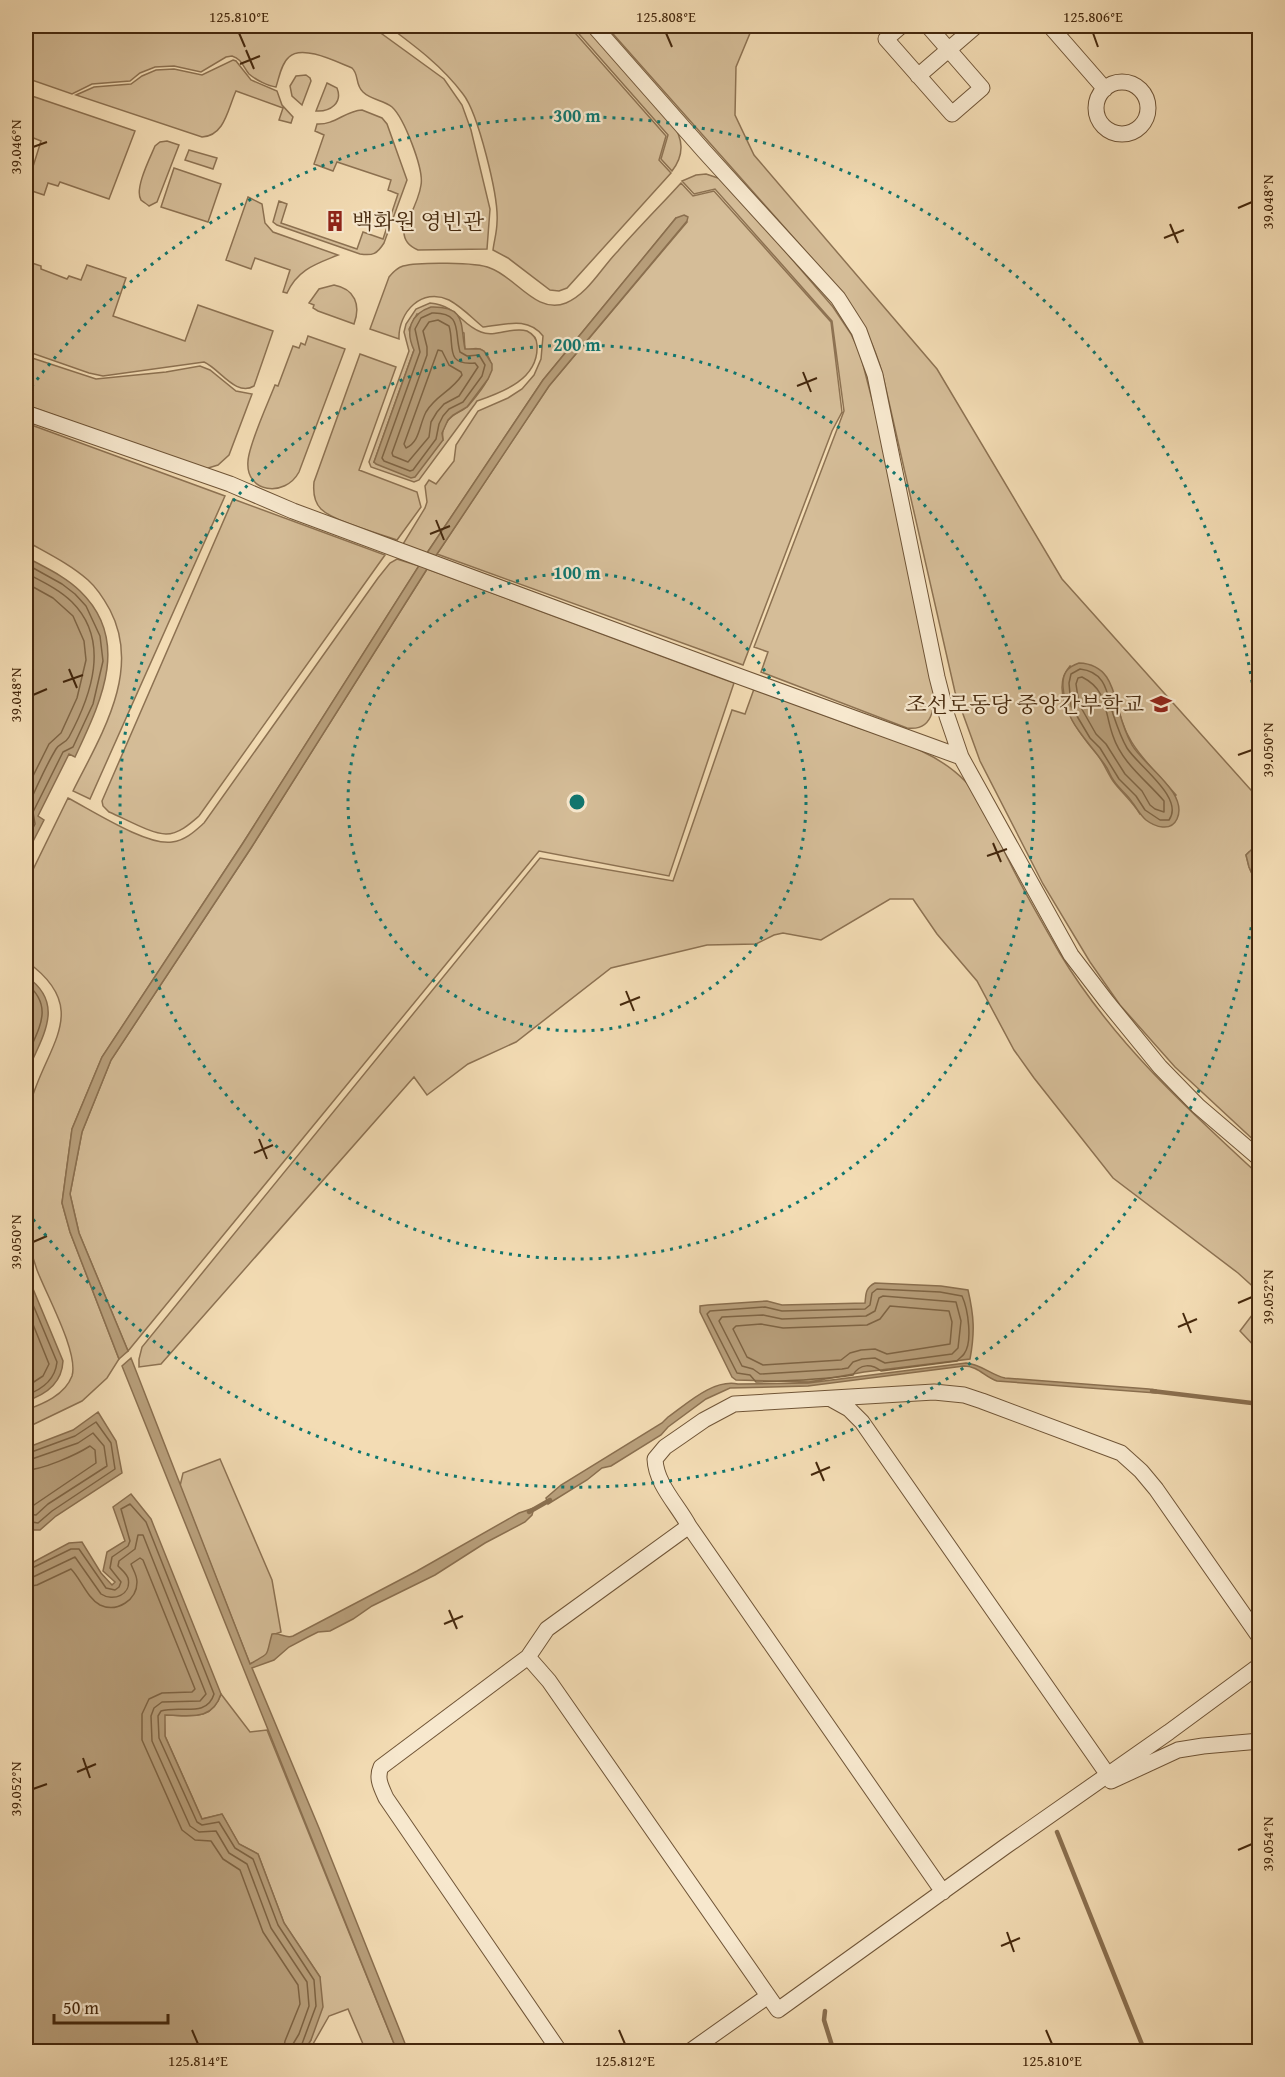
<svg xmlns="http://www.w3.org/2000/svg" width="1285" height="2077" viewBox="0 0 1285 2077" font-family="'Gentium Book Plus','Noto Serif KR',serif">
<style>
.green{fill:#d5bd98;stroke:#8d7252;stroke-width:1.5;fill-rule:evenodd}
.water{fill:#b89f7b;stroke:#8a6f4f;stroke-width:1.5}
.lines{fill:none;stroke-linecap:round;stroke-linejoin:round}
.shore{stroke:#7e6444;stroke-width:1.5}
.stream{stroke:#8a6f4f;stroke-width:4.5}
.minor-casing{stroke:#705537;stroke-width:17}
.minor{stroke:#f7e8ce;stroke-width:15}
.ticks{fill:none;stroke:#45280d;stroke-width:2}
.ring{fill:none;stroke:#0f766e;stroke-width:3;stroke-dasharray:3 6}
.labels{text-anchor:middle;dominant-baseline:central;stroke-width:4.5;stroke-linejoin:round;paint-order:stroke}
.poi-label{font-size:22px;fill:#45280d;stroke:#f7e8ce;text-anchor:start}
.centre{fill:#0f766e;stroke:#f7e8ce;stroke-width:3}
.ring-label{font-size:18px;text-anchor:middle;font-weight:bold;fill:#0f766e;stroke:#f7e8ce;stroke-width:4.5;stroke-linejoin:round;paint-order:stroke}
.neatline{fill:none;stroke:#45280d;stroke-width:2}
.ticks-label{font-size:15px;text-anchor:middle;fill:#45280d}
</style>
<rect width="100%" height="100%" fill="#f3dcb4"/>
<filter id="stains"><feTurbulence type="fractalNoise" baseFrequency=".00333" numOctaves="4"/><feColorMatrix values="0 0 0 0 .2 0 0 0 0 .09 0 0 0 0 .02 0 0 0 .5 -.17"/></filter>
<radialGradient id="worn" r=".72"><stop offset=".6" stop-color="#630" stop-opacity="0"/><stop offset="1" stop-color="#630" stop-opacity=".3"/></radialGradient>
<path class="green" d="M 26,26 L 371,26 L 444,79 L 462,105 L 471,130 L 490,209 L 487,249 L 418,250 C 408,246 403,240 404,229 C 410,215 419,200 421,185 C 424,169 404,118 392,107 C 384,100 371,100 363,92 C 355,85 359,74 352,68 C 337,62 302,44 289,57 C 281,64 279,78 276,87 C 268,86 256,80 249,74 C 243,67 242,59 232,56 L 226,57 L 201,72 L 174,66 L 155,67 L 140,73 L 130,81 L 92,84 L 72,94 L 26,78 Z
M 388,26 L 569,26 L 666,136 L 659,160 L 671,173 L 567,288 L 559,291 L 550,290 L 508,258 L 493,250 C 494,241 497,232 497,222 C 499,197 478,113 463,94 C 442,66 415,46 388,26 Z
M 572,26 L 587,26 L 672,122 C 683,139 685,154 672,171 L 661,159 L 668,135 Z
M 606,26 L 753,26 L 736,67 L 735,115 L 754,155 L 937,369 L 1062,579 L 1259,799 L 1259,851 L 1249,852 L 1246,855 L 1249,867 L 1257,885 L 1259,910 L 1259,1145 L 1175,1067 L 1120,1005 L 1090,962 L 1043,884 L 980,761 L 955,692 L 883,376 C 874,343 861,318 841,291 ZM 1070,666 L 1116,696 C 1123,745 1146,760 1176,795 L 1140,814 C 1132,801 1121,792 1113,781 C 1107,772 1103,761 1096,753 C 1079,733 1047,692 1070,666 Z
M 233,60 L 236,61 L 251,80 L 277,91 L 282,105 L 293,117 L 291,123 L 279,120 L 283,108 L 236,91 C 228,108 225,136 202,137 L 76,95 L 94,87 L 131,84 L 142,76 L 156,70 L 174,69 L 202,75 Z
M 306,75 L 310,78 L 311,81 L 302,105 L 292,96 L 290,86 L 296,76 Z
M 327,83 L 337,88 C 343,103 330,112 316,111 Z
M 26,94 L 135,131 L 109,199 L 60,182 L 58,186 L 48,183 L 44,195 L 26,189 L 41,141 L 26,135 Z
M 362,110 L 382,118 L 387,124 L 407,180 L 384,243 C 377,254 373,256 360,254 L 277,225 L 273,222 L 279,201 L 287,204 L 281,223 L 357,249 L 363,232 L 383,239 L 398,194 L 388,190 L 391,180 L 337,162 L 333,171 L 314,164 L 324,135 L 315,131 L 317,124 C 335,125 345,111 362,110 Z
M 167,141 L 179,145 L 157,202 L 149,206 C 148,205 142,201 141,200 C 134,189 150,158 155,146 L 160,142 Z
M 189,150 L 217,158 L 213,169 L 185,160 Z
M 174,168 L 221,184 L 208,222 L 161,207 Z
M 706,174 L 724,180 L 833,307 L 851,334 L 860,353 L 876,415 L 933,680 C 935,699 937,732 907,728 L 761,672 L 768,652 L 754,647 L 844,411 L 832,321 L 715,189 L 694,194 L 682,181 L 696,175 Z
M 681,183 L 693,196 L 714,191 L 831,322 L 842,412 L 832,431 L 743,665 L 437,554 L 549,386 L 687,222 L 676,218 L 543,380 L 427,553 L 403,544 L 425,508 L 427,502 L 425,486 L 429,480 L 436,484 L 454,461 L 456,445 L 478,411 L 508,398 L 522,389 L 534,375 L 541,359 L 543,336 C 527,316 505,325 483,327 C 472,318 462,307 449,300 C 422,287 398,312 399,339 L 370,329 L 389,277 C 393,272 397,268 403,266 C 418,262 477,262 490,268 C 516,277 536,315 566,303 C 588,294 602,267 618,251 C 638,228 660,206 681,183 Z
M 248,197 L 262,204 L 265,223 L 273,232 L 338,255 C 316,264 298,269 287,293 L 283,292 L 290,270 L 255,258 L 251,269 L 226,260 Z
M 26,261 L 41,266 L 41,269 L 67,279 L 69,276 L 81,280 L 87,265 L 126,278 L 113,316 L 185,341 L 198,305 L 273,331 L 254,386 C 236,397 220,369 204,362 L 103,376 L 89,373 L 26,351 Z
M 334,285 C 355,289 361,305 354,324 L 318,311 L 313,308 L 314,305 L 309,303 L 319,289 Z
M 430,303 C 458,306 460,324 481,332 C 495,338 512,326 527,331 C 533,334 537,338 537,345 C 539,379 503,392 477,401 L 475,404 L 419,480 L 414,482 L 371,467 L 369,462 L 409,351 L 404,332 L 406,324 L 416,309 ZM 417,314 L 464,333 L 465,350 C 470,350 475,347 479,349 C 483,350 485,352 487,355 C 499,371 480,392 469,405 C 463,412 452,413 447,422 C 443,427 442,434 443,440 L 374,462 L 414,350 L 409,329 Z
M 308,336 L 345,349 L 299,472 C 285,498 245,493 248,461 C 249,444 268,403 275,385 L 278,386 L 293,346 L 299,348 L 301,343 L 305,345 Z
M 360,354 L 396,367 L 359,470 L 417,492 L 421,507 L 397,540 C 380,534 333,521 321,509 C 314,502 313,492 314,482 Z
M 26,356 L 96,379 L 166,372 L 200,366 L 210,370 L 236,391 L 252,394 L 229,455 L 218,465 L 205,469 L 26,405 Z
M 26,423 L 225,496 L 90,799 L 73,791 C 101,735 142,671 110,610 C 104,599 97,588 88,580 C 70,564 47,553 26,541 Z
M 233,499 L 385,555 L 199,816 C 191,823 179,834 166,834 C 151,834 124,818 109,812 L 103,806 L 102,801 Z
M 397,559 L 419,566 L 243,843 L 102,1057 L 72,1129 L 62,1203 L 70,1232 L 119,1359 L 107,1378 L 82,1401 L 26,1428 L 26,1410 C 43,1404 65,1395 72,1376 C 79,1353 46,1294 37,1270 C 30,1251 26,1232 26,1212 C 26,1179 21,1141 29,1108 C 44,1047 95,1010 26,961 L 26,884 L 68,798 C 93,811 147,846 172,842 C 186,840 195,831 204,823 L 378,578 L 390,563 Z
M 427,569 L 734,683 L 669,876 L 539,851 L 128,1351 L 79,1233 L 70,1194 L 82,1132 L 111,1060 L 251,848 Z
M 754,689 C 788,702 822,714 856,727 C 894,740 936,751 965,781 C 985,802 996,835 1009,861 C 1024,892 1042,922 1059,952 C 1111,1039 1186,1108 1259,1175 L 1259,1292 L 1238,1273 L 1113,1178 L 1034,1078 L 1014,1050 L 977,981 L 937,934 L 913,899 L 890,899 L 821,940 L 783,933 L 774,935 L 756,944 L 707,945 L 611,968 L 516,1042 L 468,1064 L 427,1095 L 414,1077 L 161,1364 L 139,1367 L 139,1359 L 142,1347 L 540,858 L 673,881 L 732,710 L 745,714 Z
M 1259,1306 L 1259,1351 L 1240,1331 Z
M 220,1459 L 272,1580 L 281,1632 L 272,1635 L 270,1649 L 266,1656 L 250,1664 L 180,1486 L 183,1473 Z
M 221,1694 L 250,1732 L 267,1730 L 397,2051 L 366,2051 L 348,2009 L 329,2016 L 309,2051 L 304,2051 L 311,2040 L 320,1977 L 284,1923 L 258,1854 L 239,1844 L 222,1814 L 202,1819 L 165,1736 L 164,1715 C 189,1715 212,1722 221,1694 Z"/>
<path class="water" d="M 684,215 L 688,217 L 687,221 L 549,386 L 427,569 L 251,848 L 111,1060 L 82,1132 L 70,1194 L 79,1233 L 128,1351 L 119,1359 L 70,1232 L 62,1203 L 72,1129 L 102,1057 L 243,843 L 427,553 L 543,380 L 676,218 Z
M 431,307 C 467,306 460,325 465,349 L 480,349 L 484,351 L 492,364 L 492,370 L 488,379 L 467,407 L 453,415 L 448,420 L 442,433 L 443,440 L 415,477 L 411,478 L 376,464 L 374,462 L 414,350 C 405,331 410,314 431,307 Z
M 26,557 C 44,567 65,576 80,591 C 132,641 100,703 75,757 L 69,754 L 38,816 L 44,820 L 26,855 Z
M 1079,663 C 1109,664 1113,689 1119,711 C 1122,722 1126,734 1132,745 C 1144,766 1189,793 1177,819 C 1171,832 1155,827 1146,820 C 1140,815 1137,808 1132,802 C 1127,794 1119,789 1114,781 C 1110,776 1109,770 1105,765 C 1085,736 1066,725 1063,687 C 1062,674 1067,667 1079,663 Z
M 1252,849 L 1259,851 L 1259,910 L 1257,885 L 1249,867 L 1246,855 Z
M 26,976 C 68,1005 40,1039 26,1075 Z
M 26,1272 L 63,1361 C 62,1383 45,1395 26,1401 Z
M 875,1283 L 941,1286 L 968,1290 C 974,1316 975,1332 970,1359 L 864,1372 L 809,1382 L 736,1380 L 732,1377 L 700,1312 L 700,1306 L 708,1305 L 767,1301 L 782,1305 L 865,1303 C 866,1294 865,1288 875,1283 Z
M 131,1358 L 250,1664 C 272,1651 265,1658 272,1634 C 280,1632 285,1639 293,1636 L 417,1571 L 519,1513 L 534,1508 L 532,1515 L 525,1522 L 485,1543 L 435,1575 L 372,1606 L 353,1619 L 330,1631 L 318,1632 L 308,1637 L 289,1647 L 274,1660 L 252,1668 L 319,1828 L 408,2051 L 397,2051 L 122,1366 Z
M 966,1363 C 981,1364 991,1375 1005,1378 L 1149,1389 L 1156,1390 L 1156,1393 L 997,1381 C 985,1377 978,1366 964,1366 L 808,1386 L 730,1388 L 706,1399 L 668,1427 L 661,1435 L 611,1466 L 602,1468 L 587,1480 L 548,1504 L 546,1498 L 561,1485 L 662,1423 L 668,1417 C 688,1403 713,1379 738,1384 L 808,1383 Z
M 98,1412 L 116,1441 L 122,1473 L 56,1516 L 40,1530 L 29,1530 L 26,1521 L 26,1448 L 73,1430 Z
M 131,1494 L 151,1519 L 221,1694 C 212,1722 189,1715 165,1715 L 165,1736 L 202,1819 L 222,1814 L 239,1844 L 258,1854 L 284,1923 L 320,1977 L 323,2007 L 311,2040 L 304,2051 L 26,2051 L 26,1566 L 69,1543 L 82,1542 L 101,1573 L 112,1585 L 115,1582 L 103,1571 L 107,1552 L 125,1541 L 113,1507 Z"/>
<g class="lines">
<path class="shore" d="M 432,313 C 463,312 454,332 460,352 L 467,356 L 479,355 L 485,365 L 482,376 L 463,402 L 449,409 L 443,416 L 439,424 L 436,439 L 413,470 L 410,471 L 384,461 L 382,458 L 420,352 L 415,329 L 421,318 Z
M 438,320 L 449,326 C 455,345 444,366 475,363 L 478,367 L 459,396 L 444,404 L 437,412 L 431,422 L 429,437 L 408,462 L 393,456 L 392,453 L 427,355 L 427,347 L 423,331 L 429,322 Z
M 438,350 L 442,351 L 449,365 L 461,372 L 462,375 C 451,392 436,395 426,412 C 419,425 420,442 406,448 L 404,444 Z
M 26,564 L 62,584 L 75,594 L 86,606 L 100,636 L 103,661 L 93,704 L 73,747 L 63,752 L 33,812 L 35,824 L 26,842
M 26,573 C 41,581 59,589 72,602 C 111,641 91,696 69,737 C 66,743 60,743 56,749 C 44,769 35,790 26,811
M 26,583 L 53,598 L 73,616 L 84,641 L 86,660 L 77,698 L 61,733 L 49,744 L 26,790
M 1080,669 C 1107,672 1107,694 1113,714 C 1117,726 1121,738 1127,748 C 1138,766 1185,798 1169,820 L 1160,820 L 1145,810 L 1136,796 L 1119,779 L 1100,748 L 1090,738 L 1071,706 L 1069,683 L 1071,674 Z
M 1082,677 C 1108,690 1104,711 1113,736 C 1122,763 1146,780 1164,801 L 1164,812 L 1155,809 L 1150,805 L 1142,791 L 1125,774 L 1106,744 L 1096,734 L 1079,704 L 1076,684 L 1078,678 Z
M 26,983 C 56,1008 37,1030 26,1059
M 26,1288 L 57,1362 C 55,1380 41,1390 26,1395
M 877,1289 L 940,1292 L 962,1296 C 968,1309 973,1342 964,1354 C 962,1357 959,1358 957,1361 L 881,1371 C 872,1364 860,1363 853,1375 C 821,1380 788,1381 756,1382 L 750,1375 L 737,1373 L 707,1314 L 710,1311 L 765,1307 L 782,1311 L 865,1309 L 870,1305 L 872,1293 Z
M 883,1296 L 956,1302 L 961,1321 L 958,1348 L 952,1354 L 885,1363 L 875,1358 L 862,1359 L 853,1362 L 848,1368 L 842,1369 L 760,1374 L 753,1369 L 742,1366 L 719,1321 L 722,1317 L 763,1315 L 782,1319 L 866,1316 L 875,1311 L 879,1298 Z
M 890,1306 L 949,1311 L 952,1322 L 950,1344 L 887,1354 L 875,1349 L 861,1350 L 850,1353 L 841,1360 L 763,1365 L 747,1357 L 733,1329 L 736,1326 L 761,1324 L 783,1328 L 867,1325 L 880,1319 Z
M 26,1307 L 49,1364 L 43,1376 L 26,1387
M 26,1454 L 75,1436 L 96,1422 L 111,1443 L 115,1469 L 52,1511 L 38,1523 L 26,1521
M 26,1461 L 78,1443 L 93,1433 L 104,1446 L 107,1466 L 48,1504 L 36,1515 L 26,1514
M 26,1470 C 42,1470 76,1455 90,1446 L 95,1450 L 96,1463 L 34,1505 L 26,1505
M 26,1571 L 71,1549 L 79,1549 L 106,1588 L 115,1590 L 119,1587 L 121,1582 L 110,1568 L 112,1557 L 128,1546 L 130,1541 L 121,1509 L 130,1504 L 146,1522 L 214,1694 C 207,1718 180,1705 161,1711 L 158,1716 L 159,1738 L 197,1822 L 202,1825 L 219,1822 L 235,1848 L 253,1859 L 278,1925 L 314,1980 L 316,2006 L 299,2052
M 26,1578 L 33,1577 L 75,1557 L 101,1594 C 113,1602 132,1595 128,1578 C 126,1573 122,1570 118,1566 L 119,1561 L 135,1549 L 138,1535 L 143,1535 L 206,1694 L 200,1701 L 162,1702 L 154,1708 L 151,1716 L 152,1741 L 190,1826 L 199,1832 L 216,1831 L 229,1853 L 247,1864 L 271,1928 L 307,1982 L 309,2006 L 299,2034 L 293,2044 L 292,2052
M 26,1587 L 37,1585 L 71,1569 C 81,1579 87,1598 100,1605 C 117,1613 137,1600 137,1582 C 137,1575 133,1570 131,1564 L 140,1558 L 143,1560 L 195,1689 L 192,1692 L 162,1693 L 149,1699 L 142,1714 L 142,1740 L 182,1830 L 195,1840 L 211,1841 L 223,1859 L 240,1870 L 263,1932 L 298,1985 L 300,2004 L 285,2041 L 283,2052"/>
<path class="stream" d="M 1152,1391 L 1260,1404
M 529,1512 L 550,1500
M 1057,1832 L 1145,2052
M 825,2011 L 824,2020 L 834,2052"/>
<defs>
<path id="minor" d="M 594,26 L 704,151 L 838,298 L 859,331 L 875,375 L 937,677 L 947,716 L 961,757 L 1071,955 L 1107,1002 L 1160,1067 L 1198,1106 L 1260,1159
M 901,26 L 886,39 L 952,114 L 982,88 L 928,26
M 1050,26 L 1105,89
M 918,76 L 976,26
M1096 108a26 26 0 1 1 52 0a26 26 0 1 1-52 0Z
M 26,413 L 230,484 L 293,511 L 741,677 L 961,757
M 831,1399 L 849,1409 L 862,1422 L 1108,1775
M 528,1657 L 549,1681 L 778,2010 L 1006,1846 L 1169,1732 L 1260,1665
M 1111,1781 L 1178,1750 L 1203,1746 L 1260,1741
M 943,1892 L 689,1526 C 677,1504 656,1484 655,1459 L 665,1447 L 681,1436 L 704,1420 L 734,1404 L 934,1392 L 964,1395 L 982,1401 L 1121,1453 L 1141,1471 L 1156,1489 L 1260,1638
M 560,2052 L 386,1798 C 381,1787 376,1778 381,1767 L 528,1657 L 547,1629 L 689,1526
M 689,2052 L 768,1996"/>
</defs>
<use href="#minor" class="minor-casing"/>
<use href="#minor" class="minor"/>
</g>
<path class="ticks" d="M 239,33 L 245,47M 666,33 L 672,47M 1093,33 L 1098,47M 246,50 L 254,69M 240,64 L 260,56M 33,147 L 47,142M 1238,208 L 1252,202M 1170,224 L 1178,243M 1164,238 L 1184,230M 803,372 L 811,392M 797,386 L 817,378M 436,520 L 444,540M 430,534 L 450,526M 69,669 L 77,688M 63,682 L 83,675M 33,695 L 47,689M 1238,755 L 1252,750M 993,843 L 1001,862M 987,856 L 1007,849M 626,991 L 634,1011M 620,1005 L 640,997M 259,1139 L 267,1159M 254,1153 L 273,1145M 33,1242 L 47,1236M 1238,1303 L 1252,1297M 1183,1313 L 1191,1333M 1178,1327 L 1197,1319M 816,1462 L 824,1481M 811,1475 L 830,1467M 449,1610 L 457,1629M 444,1624 L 463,1616M 83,1758 L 90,1778M 77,1772 L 96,1764M 33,1789 L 47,1784M 1238,1850 L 1252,1844M 1007,1932 L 1014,1952M 1001,1946 L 1020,1938M 192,2030 L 198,2044M 619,2030 L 625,2044M 1046,2030 L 1052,2044"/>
<g class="ring">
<circle cx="577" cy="802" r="229"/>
<circle cx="577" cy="802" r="457"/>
<path d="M1259 874A686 686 0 0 1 26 1210M26 394A686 686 0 0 1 1259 730"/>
</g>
<defs>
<symbol id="building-bare" viewBox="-9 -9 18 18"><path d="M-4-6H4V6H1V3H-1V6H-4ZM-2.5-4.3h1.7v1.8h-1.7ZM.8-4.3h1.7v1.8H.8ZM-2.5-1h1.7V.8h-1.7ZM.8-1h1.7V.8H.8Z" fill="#8f2418" stroke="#f7e8ce" stroke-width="2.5" paint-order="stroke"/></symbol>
<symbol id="university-bare" viewBox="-9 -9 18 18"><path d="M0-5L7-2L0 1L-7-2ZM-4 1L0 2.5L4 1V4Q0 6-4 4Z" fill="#8f2418" stroke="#f7e8ce" stroke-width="2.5" paint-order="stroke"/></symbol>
</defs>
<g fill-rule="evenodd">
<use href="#building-bare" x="320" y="206" width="30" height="30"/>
<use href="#university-bare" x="1146" y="689" width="30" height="30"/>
</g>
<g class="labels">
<g class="poi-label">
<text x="352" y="221">백화원 영빈관</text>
<text x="1144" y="704" text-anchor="end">조선로동당 중앙간부학교</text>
</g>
</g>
<circle cx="577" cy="802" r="9" class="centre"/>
<g class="ring-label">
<text x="577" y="122">300 m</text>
<text x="577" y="351">200 m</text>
<text x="577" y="579">100 m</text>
</g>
<rect width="1285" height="2077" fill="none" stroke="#f3dcb4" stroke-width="66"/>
<path d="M54 2014v9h114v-9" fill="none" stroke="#45280d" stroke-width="3"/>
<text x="63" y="2014" font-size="18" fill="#45280d" stroke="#f7e8ce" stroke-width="4.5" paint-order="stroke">50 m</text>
<rect x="33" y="33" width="1219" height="2011" class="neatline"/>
<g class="ticks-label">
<text x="239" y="22">125.810°E</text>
<text x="666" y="22">125.808°E</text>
<text x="1093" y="22">125.806°E</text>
<text transform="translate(16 147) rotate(-90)" y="5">39.046°N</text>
<text transform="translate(1268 202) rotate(-90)" y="5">39.048°N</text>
<text transform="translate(16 695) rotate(-90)" y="5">39.048°N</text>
<text transform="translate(1268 750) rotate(-90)" y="5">39.050°N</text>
<text transform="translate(16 1242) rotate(-90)" y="5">39.050°N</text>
<text transform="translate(1268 1297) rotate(-90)" y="5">39.052°N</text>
<text transform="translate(16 1789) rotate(-90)" y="5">39.052°N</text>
<text transform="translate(1268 1844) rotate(-90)" y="5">39.054°N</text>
<text x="198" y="2066">125.814°E</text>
<text x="625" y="2066">125.812°E</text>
<text x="1052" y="2066">125.810°E</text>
</g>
<rect width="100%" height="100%" filter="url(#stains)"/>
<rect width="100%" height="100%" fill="url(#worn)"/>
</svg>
